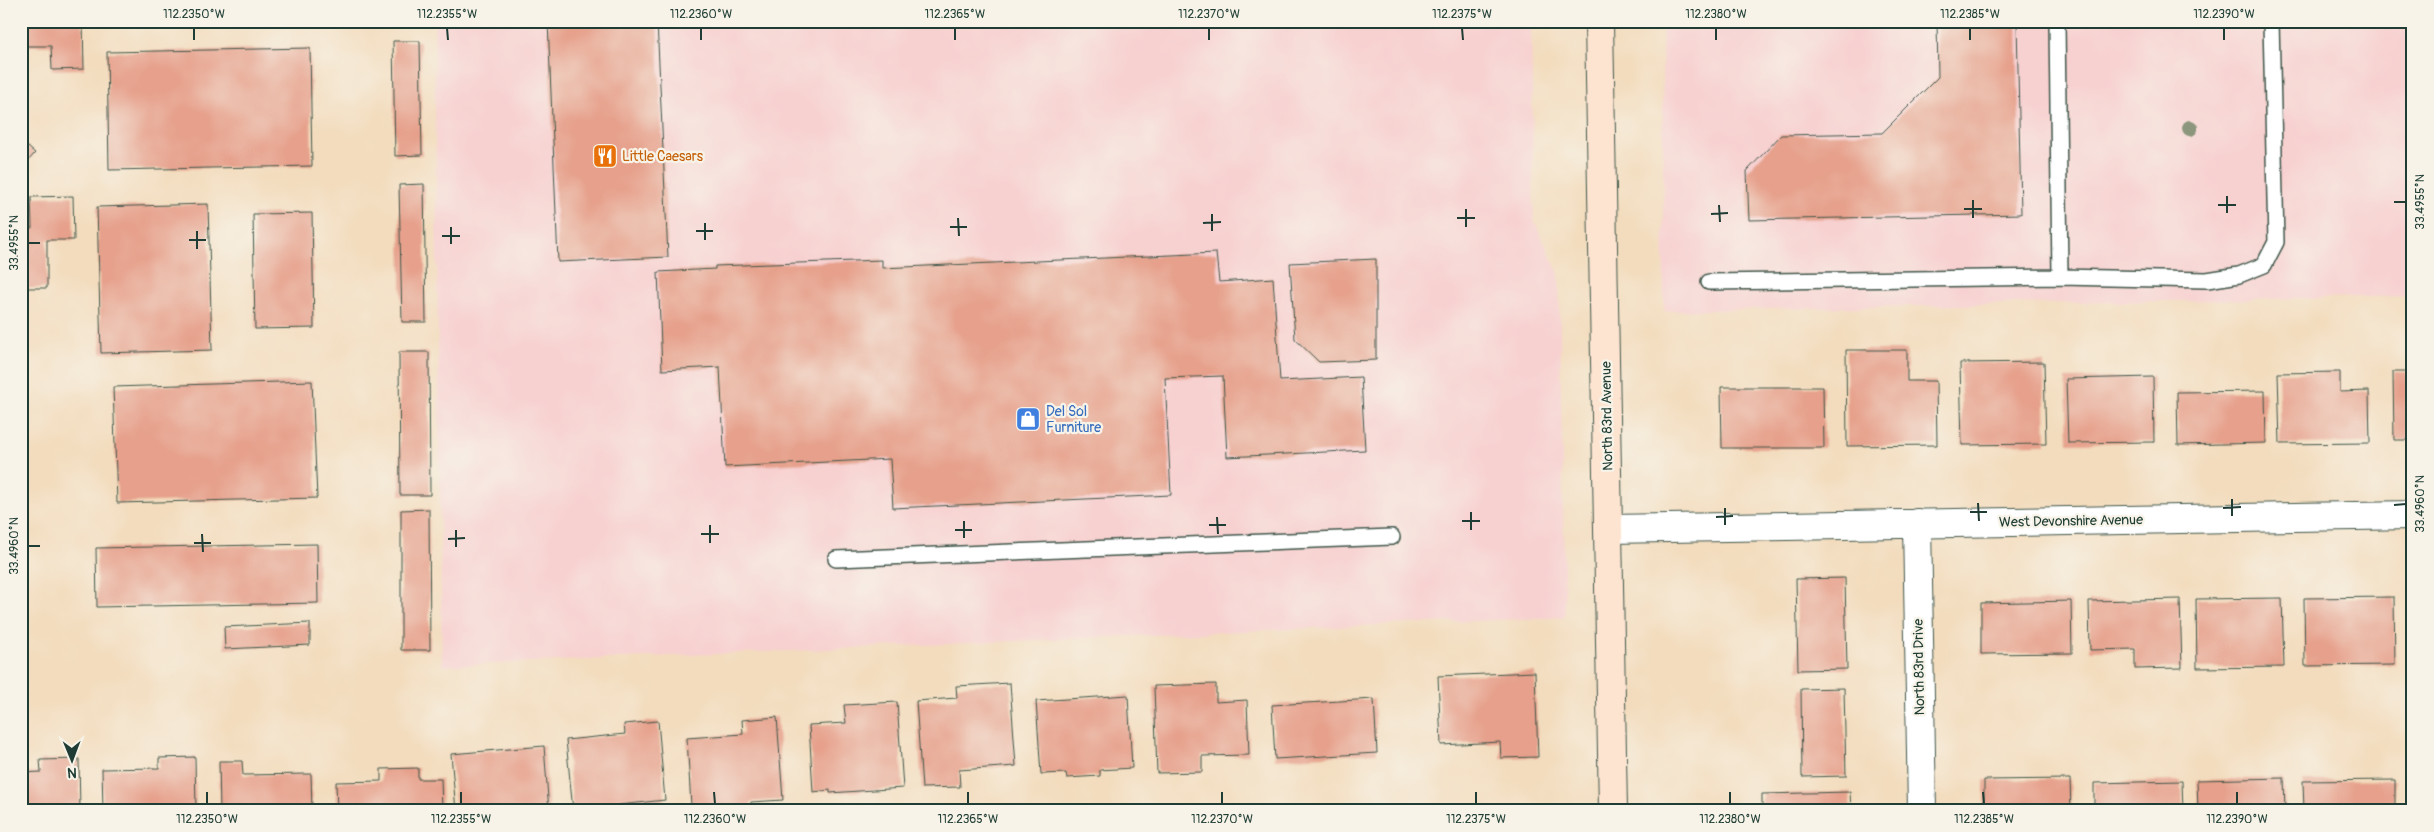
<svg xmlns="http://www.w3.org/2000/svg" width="2434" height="832" viewBox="0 0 2434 832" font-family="Pangolin,sans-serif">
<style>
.built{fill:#f7d0d0}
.building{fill:#e6a08b}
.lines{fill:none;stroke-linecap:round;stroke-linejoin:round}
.service-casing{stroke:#3f5549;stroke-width:18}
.minor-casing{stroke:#3f5549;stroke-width:30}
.secondary-casing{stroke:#3f5549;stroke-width:30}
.service{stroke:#fff;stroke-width:15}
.minor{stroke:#fff;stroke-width:28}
.secondary{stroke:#fde4d1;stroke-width:28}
.tree{fill:#8c967b}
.ticks{fill:none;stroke:#1f3d34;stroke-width:2}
.labels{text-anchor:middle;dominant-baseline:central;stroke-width:4.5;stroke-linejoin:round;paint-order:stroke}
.food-label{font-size:14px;fill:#c56008;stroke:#f7f3e8;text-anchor:start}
.shop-label{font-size:14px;fill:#366cbe;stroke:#f7f3e8;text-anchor:start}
.street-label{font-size:14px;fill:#1f3d34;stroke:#f7f3e8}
.neatline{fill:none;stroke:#1f3d34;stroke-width:2}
.ticks-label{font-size:12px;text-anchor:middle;fill:#1f3d34}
</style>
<rect width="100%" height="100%" fill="#f7f3e8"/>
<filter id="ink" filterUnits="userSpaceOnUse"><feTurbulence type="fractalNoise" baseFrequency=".02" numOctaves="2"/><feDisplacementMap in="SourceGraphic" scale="10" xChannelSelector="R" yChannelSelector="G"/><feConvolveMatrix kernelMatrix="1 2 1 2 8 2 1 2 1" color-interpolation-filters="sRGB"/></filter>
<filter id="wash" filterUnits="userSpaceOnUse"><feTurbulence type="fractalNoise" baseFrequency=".0096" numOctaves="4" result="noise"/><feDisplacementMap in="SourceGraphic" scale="20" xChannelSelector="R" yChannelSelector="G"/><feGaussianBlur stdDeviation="1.12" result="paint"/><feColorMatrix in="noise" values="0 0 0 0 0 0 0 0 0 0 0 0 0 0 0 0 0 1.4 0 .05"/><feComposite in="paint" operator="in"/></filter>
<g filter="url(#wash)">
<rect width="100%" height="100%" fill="#f3dcbd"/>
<path class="built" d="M 434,21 L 1531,21 L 1534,220 L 1559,274 L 1565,617 L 442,666 Z
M 1662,21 L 2413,21 L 2413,296 L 1664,311 Z"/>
<g id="blocks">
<path class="building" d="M 23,21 L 83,21 L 84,69 L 52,70 L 51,46 L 24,46 Z
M 548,21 L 657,21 L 668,257 L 558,262 Z
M 1937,21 L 2017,21 L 2021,214 L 1749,220 L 1747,171 L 1781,135 L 1882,133 L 1938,77 Z
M 393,41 L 420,41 L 422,155 L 395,156 Z
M 310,48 L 312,166 L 109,170 L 107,52 Z
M 21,141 L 35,153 L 21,169 Z
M 424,184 L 426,322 L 402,322 L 399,185 Z
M 73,196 L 74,240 L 47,240 L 47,288 L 21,288 L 21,228 L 32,228 L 31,197 Z
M 208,204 L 212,350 L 101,353 L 97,207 Z
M 312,213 L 314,328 L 255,329 L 253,214 Z
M 1216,253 L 1219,282 L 1273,278 L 1280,381 L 1361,377 L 1365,450 L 1227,457 L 1223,376 L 1165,378 L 1171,495 L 893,508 L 890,459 L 725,467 L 720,367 L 662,370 L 658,272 L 715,269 L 715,266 L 882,260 L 882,268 Z
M 1376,259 L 1376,360 L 1319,362 L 1295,339 L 1290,263 Z
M 1846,350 L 1907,350 L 1907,381 L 1936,381 L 1937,445 L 1847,446 Z
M 399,352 L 429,352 L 430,495 L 400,495 Z
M 2044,362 L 2046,444 L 1962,445 L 1960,363 Z
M 2340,372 L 2340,392 L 2369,391 L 2370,443 L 2280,444 L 2278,373 Z
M 2393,372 L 2413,372 L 2413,440 L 2394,440 Z
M 2153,377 L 2154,442 L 2068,443 L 2066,379 Z
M 312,381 L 317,498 L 117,503 L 113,387 Z
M 1721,387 L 1823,387 L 1824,448 L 1722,448 Z
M 2265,391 L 2266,443 L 2178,445 L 2177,392 Z
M 429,509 L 430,650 L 401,650 L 401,510 Z
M 317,544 L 318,603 L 97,607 L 96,548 Z
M 1845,578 L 1847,669 L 1798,670 L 1796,579 Z
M 2394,597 L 2395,665 L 2305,666 L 2304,598 Z
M 2282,598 L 2284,667 L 2197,668 L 2196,599 Z
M 2409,598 L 2413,598 L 2413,652 L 2410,652 Z
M 2180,599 L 2182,668 L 2135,669 L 2135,649 L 2090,650 L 2089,601 Z
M 2071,601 L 2072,653 L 1981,654 L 1981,603 Z
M 310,623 L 310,645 L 225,649 L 224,627 Z
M 1535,672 L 1538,757 L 1501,758 L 1500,742 L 1441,745 L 1438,676 Z
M 1010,683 L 1016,766 L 959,770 L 960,787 L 922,788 L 916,701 L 957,698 L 956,686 Z
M 1216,684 L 1216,702 L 1247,700 L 1249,755 L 1202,756 L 1202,772 L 1157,773 L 1154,686 Z
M 1844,688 L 1846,776 L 1802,777 L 1801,689 Z
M 1128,695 L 1132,768 L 1100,770 L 1100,776 L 1067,778 L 1066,773 L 1041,774 L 1036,701 Z
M 1374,699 L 1377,753 L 1275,759 L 1272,705 Z
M 897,702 L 903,788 L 830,793 L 830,790 L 813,792 L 809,725 L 846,723 L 844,705 Z
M 777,717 L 783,800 L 751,802 L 751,807 L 720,810 L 720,805 L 691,806 L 687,738 L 743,734 L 742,720 Z
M 658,721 L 665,800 L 619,805 L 620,811 L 573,811 L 566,740 L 625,734 L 624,724 Z
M 544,746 L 549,811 L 456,811 L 451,754 Z
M 195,757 L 196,811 L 103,811 L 102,769 L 159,768 L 159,758 Z
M 79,759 L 80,811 L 21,811 L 21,773 L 41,772 L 40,760 Z
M 219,761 L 242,761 L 243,775 L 311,774 L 312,811 L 220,811 Z
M 418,768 L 418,779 L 441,779 L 442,811 L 337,811 L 336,782 L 381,781 L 381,769 Z
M 2284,778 L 2285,811 L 2198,811 L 2197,780 Z
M 2409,778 L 2413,778 L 2413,811 L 2410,811 Z
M 2070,779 L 2071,811 L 1984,811 L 1984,780 Z
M 2395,780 L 2395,811 L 2304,811 L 2303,781 Z
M 2182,781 L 2183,811 L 2094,811 L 2094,783 Z
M 1850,792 L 1851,811 L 1762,811 L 1762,794 Z"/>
</g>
</g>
<g filter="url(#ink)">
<use href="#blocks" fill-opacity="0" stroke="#3f5549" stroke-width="1"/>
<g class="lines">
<defs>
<path id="service" d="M 2060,277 L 2207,280 L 2239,275 L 2264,265 L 2276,242 L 2271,21
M 1709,282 L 2060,277 L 2057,21
M 836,559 L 1392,537"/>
<path id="minor" d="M 1917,523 L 1922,811
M 1609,529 L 2413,515"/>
<path id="secondary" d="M 1599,21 L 1613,811"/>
</defs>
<use href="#service" class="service-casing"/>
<use href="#minor" class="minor-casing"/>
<use href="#secondary" class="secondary-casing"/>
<use href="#service" class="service"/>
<use href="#minor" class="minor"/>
<use href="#secondary" class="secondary"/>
</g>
<circle class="tree" cx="2190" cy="128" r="8"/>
</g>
<path class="ticks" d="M 194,28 L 194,40M 447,28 L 448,40M 701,28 L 701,40M 955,28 L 955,40M 1209,28 L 1209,40M 1462,28 L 1463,40M 1716,28 L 1716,40M 1970,28 L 1970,40M 2224,28 L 2224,40M 2227,196 L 2227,213M 1973,200 L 1973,218M 2394,202 L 2406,202M 1719,205 L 1720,222M 2218,205 L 2236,205M 1466,209 L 1466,227M 1964,209 L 1982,209M 1212,214 L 1212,231M 1711,214 L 1728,213M 958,218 L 959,236M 1457,218 L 1475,218M 705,223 L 705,240M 1203,223 L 1221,222M 451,227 L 451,244M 950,227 L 967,227M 197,231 L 197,249M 696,231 L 713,231M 442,236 L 460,236M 189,240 L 206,240M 28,243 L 40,243M 2232,499 L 2232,516M 1978,503 L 1979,521M 2394,505 L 2406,504M 1725,508 L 1725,525M 2223,508 L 2241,507M 1471,512 L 1471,530M 1970,512 L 1987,512M 1217,517 L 1218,534M 1716,517 L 1733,516M 964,521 L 964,538M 1462,521 L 1480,521M 710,525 L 710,543M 1209,525 L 1226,525M 456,530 L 456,547M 955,530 L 972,530M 202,534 L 203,552M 701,534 L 719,534M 448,539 L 465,538M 194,543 L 211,543M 28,546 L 40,546M 207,792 L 207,804M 461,792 L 461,804M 714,792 L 715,804M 968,792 L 968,804M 1222,792 L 1222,804M 1476,792 L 1476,804M 1730,792 L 1730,804M 1983,792 L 1984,804M 2237,792 L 2237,804"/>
<defs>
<symbol id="restaurant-square" viewBox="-11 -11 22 22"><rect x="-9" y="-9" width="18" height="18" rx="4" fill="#e8710a" stroke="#f7f3e8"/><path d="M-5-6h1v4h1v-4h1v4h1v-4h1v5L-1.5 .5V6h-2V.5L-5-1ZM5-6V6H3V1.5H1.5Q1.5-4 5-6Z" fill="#fff"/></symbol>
<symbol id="shop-square" viewBox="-11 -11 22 22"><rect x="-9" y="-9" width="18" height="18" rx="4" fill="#3f7fe0" stroke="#f7f3e8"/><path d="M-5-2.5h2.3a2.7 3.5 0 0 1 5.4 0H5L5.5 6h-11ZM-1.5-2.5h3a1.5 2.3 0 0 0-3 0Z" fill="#fff"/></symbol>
</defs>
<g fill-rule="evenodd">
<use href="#restaurant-square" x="591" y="142" width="28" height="28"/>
<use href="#shop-square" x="1014" y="405" width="28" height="28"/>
</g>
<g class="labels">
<g class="food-label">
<text x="622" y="156">Little Caesars</text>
</g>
<g class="shop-label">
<text x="1046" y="411">Del Sol<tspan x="1046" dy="16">Furniture</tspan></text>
</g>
<g class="street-label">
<text transform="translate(1607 416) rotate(-91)">North 83rd Avenue</text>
<text transform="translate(2071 521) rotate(-1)">West Devonshire Avenue</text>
<text transform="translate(1919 667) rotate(-91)">North 83rd Drive</text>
</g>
</g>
<rect width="2434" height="832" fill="none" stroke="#f7f3e8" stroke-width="55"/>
<g transform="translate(72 760) rotate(179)" stroke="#f7f3e8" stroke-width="4" paint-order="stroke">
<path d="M0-4L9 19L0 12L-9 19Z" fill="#1f3d34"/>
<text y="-8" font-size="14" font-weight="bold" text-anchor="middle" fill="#1f3d34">N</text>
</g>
<rect x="28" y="28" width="2378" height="776" class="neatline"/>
<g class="ticks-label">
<text x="194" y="18">112.2350°W</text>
<text x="447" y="18">112.2355°W</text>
<text x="701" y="18">112.2360°W</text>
<text x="955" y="18">112.2365°W</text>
<text x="1209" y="18">112.2370°W</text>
<text x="1462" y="18">112.2375°W</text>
<text x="1716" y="18">112.2380°W</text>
<text x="1970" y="18">112.2385°W</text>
<text x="2224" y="18">112.2390°W</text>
<text transform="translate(2420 202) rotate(-90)" y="4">33.4955°N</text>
<text transform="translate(14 243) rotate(-90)" y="4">33.4955°N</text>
<text transform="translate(2420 504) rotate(-90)" y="4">33.4960°N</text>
<text transform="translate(14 546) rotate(-90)" y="4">33.4960°N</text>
<text x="207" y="823">112.2350°W</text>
<text x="461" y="823">112.2355°W</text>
<text x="715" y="823">112.2360°W</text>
<text x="968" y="823">112.2365°W</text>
<text x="1222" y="823">112.2370°W</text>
<text x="1476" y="823">112.2375°W</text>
<text x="1730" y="823">112.2380°W</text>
<text x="1984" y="823">112.2385°W</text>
<text x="2237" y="823">112.2390°W</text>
</g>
</svg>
